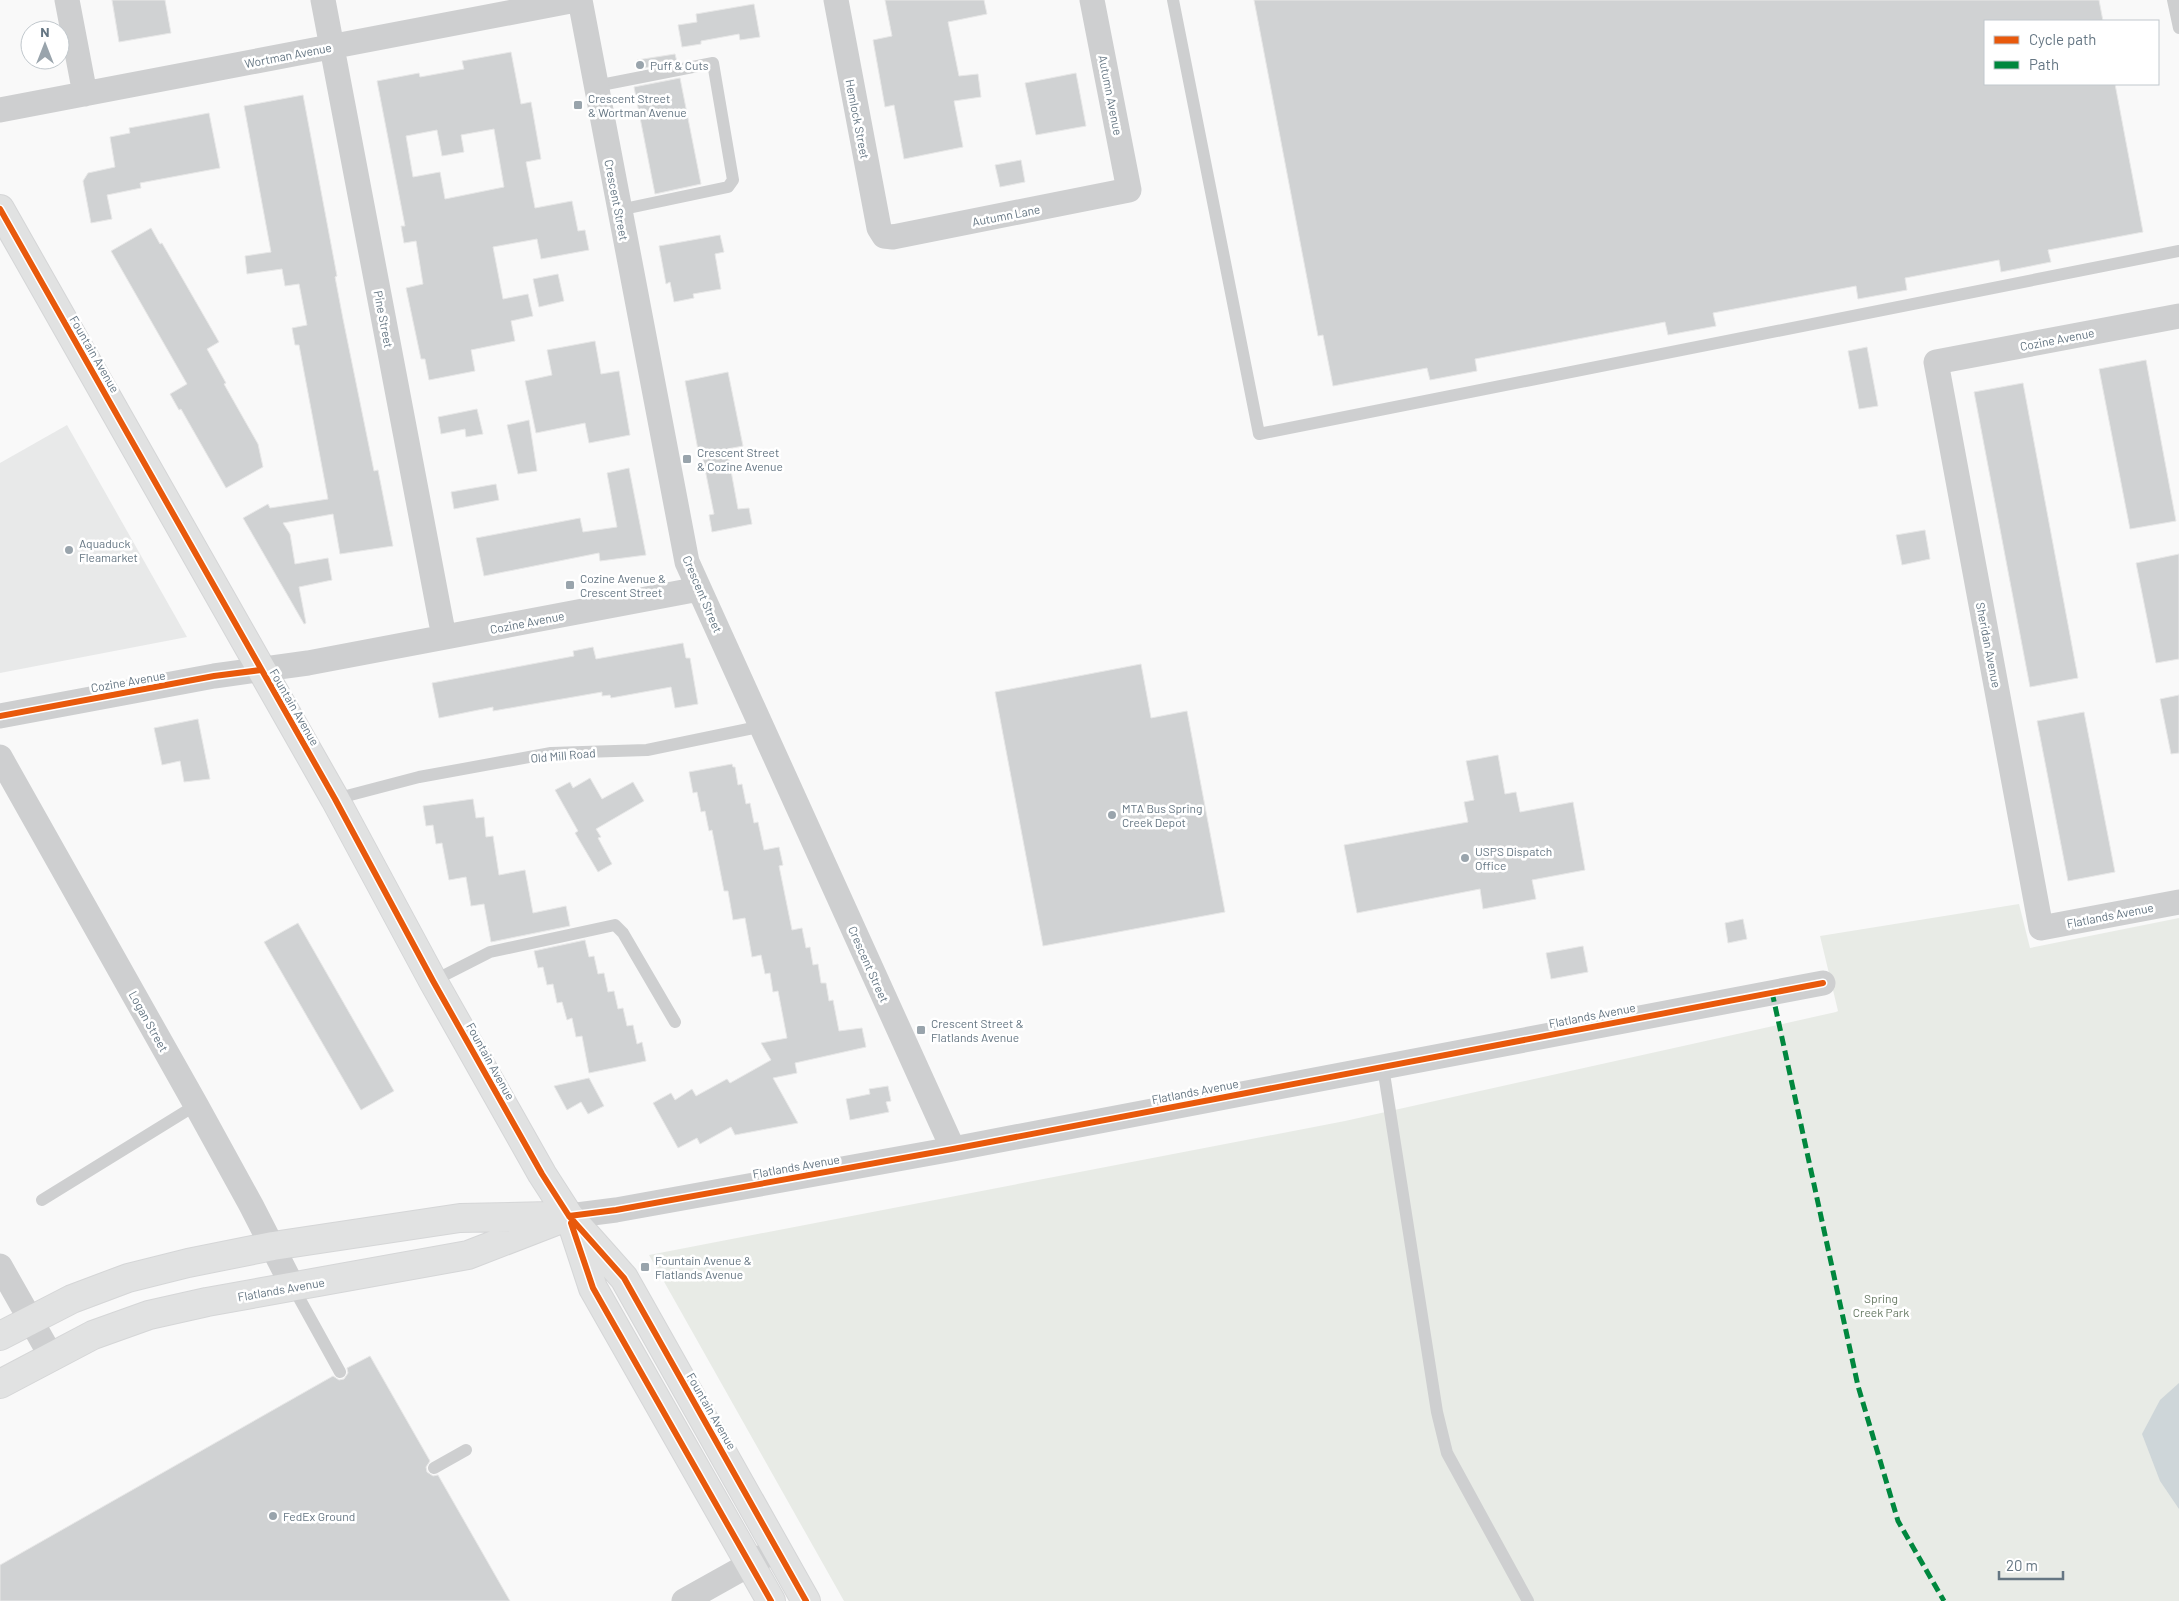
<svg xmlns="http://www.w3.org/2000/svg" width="2179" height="1601" viewBox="0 0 2179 1601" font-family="Barlow,sans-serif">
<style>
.built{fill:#e8e9e9}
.green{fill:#e8ebe6}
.water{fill:#ced6d9}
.building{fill:#d0d2d3;stroke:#e8e8e8;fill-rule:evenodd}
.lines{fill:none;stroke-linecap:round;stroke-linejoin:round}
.secondary-casing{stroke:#d5d6d7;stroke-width:30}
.service{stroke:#cecfd0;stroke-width:12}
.minor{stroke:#cecfd0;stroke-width:25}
.secondary{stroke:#e1e2e2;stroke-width:28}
.quiet{stroke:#00873e;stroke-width:5;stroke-dasharray:10 5;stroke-linecap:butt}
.cycleway-casing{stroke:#fff;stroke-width:9}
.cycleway{stroke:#e8590c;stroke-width:6}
.poi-dot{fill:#99a4ac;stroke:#fff;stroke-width:2}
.labels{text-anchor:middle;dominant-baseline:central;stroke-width:5;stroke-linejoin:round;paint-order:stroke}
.street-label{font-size:12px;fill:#657683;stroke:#fff}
.poi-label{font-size:12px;fill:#657683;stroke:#fff;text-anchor:start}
.park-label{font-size:12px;fill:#687a64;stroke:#fff}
</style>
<rect width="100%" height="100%" fill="#f9f9f9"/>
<path class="built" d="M 67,425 L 187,637 L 0,673 L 0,463 Z"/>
<path class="green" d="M 2019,904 L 2030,948 L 2179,918 L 2179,1601 L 844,1601 L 649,1255 L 1345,1121 L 1836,1012 L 1838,1011 L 1820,936 Z"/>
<path class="water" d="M 2179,1383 L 2179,1509 L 2160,1481 L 2142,1434 L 2160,1400 Z"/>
<path class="building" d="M 112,0 L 165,0 L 171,33 L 119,42 Z
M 885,0 L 984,0 L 987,14 L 948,22 L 959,76 L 978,74 L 981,97 L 954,101 L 963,147 L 904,159 L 894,105 L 885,107 L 873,40 L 892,36 Z
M 1254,0 L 2099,0 L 2103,21 L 1985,21 L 1985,84 L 2115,84 L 2143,232 L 2048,250 L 2051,262 L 2001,272 L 1999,260 L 1905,278 L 1907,290 L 1858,299 L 1856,286 L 1713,313 L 1716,326 L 1668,335 L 1665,322 L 1475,359 L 1477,371 L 1430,380 L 1427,368 L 1333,386 L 1323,335 L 1318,336 Z
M 754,4 L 760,37 L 740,40 L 739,34 L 701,41 L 701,44 L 682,47 L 678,25 L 697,22 L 696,14 Z
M 511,52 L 521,104 L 531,102 L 541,159 L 526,162 L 535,208 L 572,201 L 578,231 L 585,230 L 589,250 L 541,259 L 537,239 L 493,247 L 503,299 L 528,294 L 533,316 L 511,321 L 515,341 L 471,350 L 475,371 L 429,380 L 425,359 L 421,359 L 406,288 L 423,284 L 416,241 L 404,243 L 401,226 L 405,226 L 377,81 L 419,73 L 420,77 L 464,69 L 462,61 ZM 494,129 L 504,187 L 445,199 L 440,172 L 413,177 L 406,136 L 437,130 L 442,156 L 464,152 L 461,135 Z
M 675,54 L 677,62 L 638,69 L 637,60 Z
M 1076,73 L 1086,126 L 1036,135 L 1025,83 Z
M 680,78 L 701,184 L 655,194 L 634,87 Z
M 303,95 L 337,276 L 335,277 L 343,319 L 374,471 L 378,470 L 393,546 L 340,554 L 333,514 L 283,523 L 290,534 L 295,564 L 328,558 L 332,580 L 299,587 L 306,623 L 304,624 L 243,518 L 268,504 L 270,508 L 328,499 L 299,345 L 295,345 L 292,328 L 307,325 L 299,284 L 285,286 L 282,269 L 247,274 L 245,256 L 271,252 L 244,106 Z
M 209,113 L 220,168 L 140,183 L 141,188 L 107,195 L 112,219 L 91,223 L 83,181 L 88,173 L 115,167 L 110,137 L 130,133 L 129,128 Z
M 1021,160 L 1025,182 L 1000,187 L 995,165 Z
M 151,228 L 160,244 L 162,243 L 219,342 L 207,349 L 226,383 L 224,384 L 258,444 L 263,467 L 226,488 L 181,409 L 179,410 L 170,394 L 187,384 L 111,251 Z
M 720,235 L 724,252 L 715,254 L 721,289 L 693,294 L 694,298 L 674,302 L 670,282 L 666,284 L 659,246 Z
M 558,274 L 564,301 L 539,307 L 533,279 Z
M 595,341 L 601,374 L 619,371 L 630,435 L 589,443 L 585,423 L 536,433 L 525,381 L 552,375 L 547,350 Z
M 1867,347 L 1878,406 L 1859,409 L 1848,351 Z
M 2146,360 L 2176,521 L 2130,529 L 2099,369 Z
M 728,372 L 743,446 L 727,449 L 738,509 L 749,508 L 752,524 L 712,532 L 709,515 L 714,514 L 702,454 L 699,455 L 685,381 Z
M 2023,383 L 2078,678 L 2030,687 L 1974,392 Z
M 477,409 L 483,434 L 466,437 L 465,429 L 441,434 L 438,417 Z
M 529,420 L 537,471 L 518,474 L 507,425 Z
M 629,468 L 646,555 L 600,561 L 599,553 L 484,576 L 476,538 L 580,518 L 583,532 L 617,527 L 607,473 Z
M 496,484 L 499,500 L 454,509 L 451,492 Z
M 1925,530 L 1930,559 L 1902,565 L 1896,535 Z
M 2179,554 L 2179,659 L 2156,663 L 2136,563 Z
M 683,643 L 686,658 L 690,658 L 698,704 L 675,708 L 671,687 L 611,698 L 610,695 L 602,696 L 602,692 L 493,711 L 493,707 L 439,718 L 432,683 L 574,656 L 573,651 L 593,647 L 596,659 Z
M 1141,664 L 1151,718 L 1187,711 L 1225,912 L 1043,946 L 995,692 Z
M 2179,695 L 2179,753 L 2171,754 L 2160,699 Z
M 2084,712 L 2115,872 L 2068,881 L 2037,721 Z
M 198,719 L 210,779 L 184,782 L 180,761 L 162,765 L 154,728 Z
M 1498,755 L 1505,794 L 1516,792 L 1520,812 L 1573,802 L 1585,870 L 1532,880 L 1536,899 L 1483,909 L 1480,889 L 1357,913 L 1344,845 L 1468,822 L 1464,802 L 1474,800 L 1466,761 Z
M 732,764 L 733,767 L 735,767 L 738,785 L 742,784 L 746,804 L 750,803 L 754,823 L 758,822 L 764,850 L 779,847 L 783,865 L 779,866 L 792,930 L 802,928 L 806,948 L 810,947 L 813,965 L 818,964 L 821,983 L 826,983 L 829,1001 L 833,1000 L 839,1031 L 862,1028 L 866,1047 L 795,1063 L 797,1073 L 773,1078 L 798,1123 L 735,1135 L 731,1127 L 700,1144 L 697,1138 L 678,1148 L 653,1103 L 671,1093 L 675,1100 L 692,1089 L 696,1096 L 727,1079 L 730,1083 L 771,1060 L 761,1043 L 787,1038 L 778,991 L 773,992 L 770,973 L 765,974 L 761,955 L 752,957 L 745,918 L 733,920 L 728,891 L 724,891 L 712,830 L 709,831 L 705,811 L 701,812 L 697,792 L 693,793 L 689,772 Z
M 590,778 L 602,799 L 633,782 L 644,801 L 596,829 L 601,837 L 598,838 L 612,864 L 598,872 L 575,833 L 578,831 L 555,790 L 570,782 L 573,788 Z
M 473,799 L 476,818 L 484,817 L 486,837 L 493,836 L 499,875 L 525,870 L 533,913 L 566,906 L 570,926 L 491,942 L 484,904 L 471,906 L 466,877 L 449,880 L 442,843 L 436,844 L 433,825 L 426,826 L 423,806 Z
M 1743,919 L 1747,939 L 1728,943 L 1725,923 Z
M 298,923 L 394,1091 L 361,1110 L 264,942 Z
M 585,940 L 589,957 L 594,956 L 598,974 L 604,973 L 608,992 L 614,991 L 618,1009 L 623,1008 L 627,1026 L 633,1025 L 637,1044 L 642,1042 L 646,1061 L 589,1073 L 582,1036 L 576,1037 L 572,1018 L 567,1020 L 562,1002 L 557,1003 L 553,984 L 547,985 L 543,967 L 538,968 L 534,951 Z
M 1583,946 L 1588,972 L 1551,979 L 1546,953 Z
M 589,1078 L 604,1106 L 588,1114 L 581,1102 L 567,1110 L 554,1086 Z
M 888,1086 L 891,1101 L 886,1102 L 889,1112 L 850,1120 L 846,1099 L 870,1094 L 869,1089 Z
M 370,1356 L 430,1461 L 426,1467 L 427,1472 L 433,1476 L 438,1475 L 510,1601 L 0,1601 L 0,1565 L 333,1376 L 339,1380 L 344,1379 L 348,1373 L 347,1368 Z"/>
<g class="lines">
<defs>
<path id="secondary" d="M 0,209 L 335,799 L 433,981 L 542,1174 L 569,1216 L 624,1278 L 806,1601
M 573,1227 L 593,1288 L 771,1601
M 0,1336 L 72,1299 L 128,1278 L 188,1263 L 273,1246 L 460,1218 L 550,1216
M 0,1384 L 93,1335 L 149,1315 L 207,1302 L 468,1255 L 569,1216"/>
</defs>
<use href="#secondary" class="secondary-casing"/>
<path class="service" d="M 1173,0 L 1259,434 L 2179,251
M 2173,0 L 2179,28
M 596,86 L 713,63 L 733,180 L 728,187 L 619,210
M 335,799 L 419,777 L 551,753 L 647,750 L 763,726
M 433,981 L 490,952 L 615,925 L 623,933 L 675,1022
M 1383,1067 L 1437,1412 L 1447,1453 L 1528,1601
M 42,1200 L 196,1105
M 293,1287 L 340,1372
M 434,1468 L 466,1450"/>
<path class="minor" d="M 67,0 L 85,94
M 323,0 L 444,637
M 580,0 L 687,562 L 953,1149
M 836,0 L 879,228 L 884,236 L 893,237 L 1129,190 L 1092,0
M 0,110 L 576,0
M 2179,316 L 1936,362 L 2041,928 L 2179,902
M 0,716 L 214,676 L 308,663 L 699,589
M 0,757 L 196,1105 L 251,1205 L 293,1287
M 569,1216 L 616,1210 L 953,1149 L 1823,983
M 0,1266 L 51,1356
M 684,1601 L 777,1549"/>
<use href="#secondary" class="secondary"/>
<path class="quiet" d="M 1772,992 L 1858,1386 L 1898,1521 L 1944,1601"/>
<defs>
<path id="cycleway" d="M 0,209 L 335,799 L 433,981 L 542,1174 L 569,1216 L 624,1278 L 806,1601
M 0,716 L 214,676 L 261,670
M 569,1216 L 616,1210 L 953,1149 L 1823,983
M 571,1223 L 593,1288 L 771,1601"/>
</defs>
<use href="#cycleway" class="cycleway-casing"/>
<use href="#cycleway" class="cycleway"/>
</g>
<g class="poi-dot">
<circle cx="640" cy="65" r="5"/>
<rect x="573" y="100" width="10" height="10" rx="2.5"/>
<rect x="682" y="454" width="10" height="10" rx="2.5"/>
<circle cx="69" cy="550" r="5"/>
<rect x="565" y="580" width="10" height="10" rx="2.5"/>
<circle cx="1112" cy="815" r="5"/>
<circle cx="1465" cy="858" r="5"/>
<rect x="916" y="1025" width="10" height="10" rx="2.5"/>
<rect x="640" y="1262" width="10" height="10" rx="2.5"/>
<circle cx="273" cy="1516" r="5"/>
</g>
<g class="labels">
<g class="street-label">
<text transform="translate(288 55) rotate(-11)">Wortman Avenue</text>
<text transform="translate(1111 95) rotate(79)">Autumn Avenue</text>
<text transform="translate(858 119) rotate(79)">Hemlock Street</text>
<text transform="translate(617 200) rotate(79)">Crescent Street</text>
<text transform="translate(1006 215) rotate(-11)">Autumn Lane</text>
<text transform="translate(384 319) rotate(79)">Pine Street</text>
<text transform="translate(2057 339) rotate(-11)">Cozine Avenue</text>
<text transform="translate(95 354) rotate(60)">Fountain Avenue</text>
<text transform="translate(703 594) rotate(67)">Crescent Street</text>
<text transform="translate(527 622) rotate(-11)">Cozine Avenue</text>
<text transform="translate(1989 645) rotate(79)">Sheridan Avenue</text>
<text transform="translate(128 681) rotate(-10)">Cozine Avenue</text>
<text transform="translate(295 707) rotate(60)">Fountain Avenue</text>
<text transform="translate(563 755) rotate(-5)">Old Mill Road</text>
<text transform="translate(2110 915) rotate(-11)">Flatlands Avenue</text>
<text transform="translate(869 964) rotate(66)">Crescent Street</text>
<text transform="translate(1592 1015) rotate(-11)">Flatlands Avenue</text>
<text transform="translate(149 1021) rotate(61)">Logan Street</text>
<text transform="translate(491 1061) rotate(61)">Fountain Avenue</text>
<text transform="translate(1195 1091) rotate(-11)">Flatlands Avenue</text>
<text transform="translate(796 1166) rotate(-10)">Flatlands Avenue</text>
<text transform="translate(281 1289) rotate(-10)">Flatlands Avenue</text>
<text transform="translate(712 1411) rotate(60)">Fountain Avenue</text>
</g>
<g class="poi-label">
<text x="650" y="65">Puff &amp; Cuts</text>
<text x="588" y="98">Crescent Street<tspan x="588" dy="14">&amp; Wortman Avenue</tspan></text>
<text x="697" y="452">Crescent Street<tspan x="697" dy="14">&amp; Cozine Avenue</tspan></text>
<text x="79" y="543">Aquaduck<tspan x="79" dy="14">Fleamarket</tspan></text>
<text x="580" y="578">Cozine Avenue &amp;<tspan x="580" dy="14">Crescent Street</tspan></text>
<text x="1122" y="808">MTA Bus Spring<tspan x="1122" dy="14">Creek Depot</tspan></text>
<text x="1475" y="851">USPS Dispatch<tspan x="1475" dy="14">Office</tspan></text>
<text x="931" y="1023">Crescent Street &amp;<tspan x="931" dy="14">Flatlands Avenue</tspan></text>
<text x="655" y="1260">Fountain Avenue &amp;<tspan x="655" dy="14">Flatlands Avenue</tspan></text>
<text x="283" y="1516">FedEx Ground</text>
</g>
<g class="park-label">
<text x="1881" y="1298">Spring<tspan x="1881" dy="14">Creek Park</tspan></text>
</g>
</g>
<rect x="1984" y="20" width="175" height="65" fill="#ffffff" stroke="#c1c8cd"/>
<rect x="1994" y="36" width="25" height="8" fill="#e8590c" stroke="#c1c8cd"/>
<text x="2029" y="45" font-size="15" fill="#657683">Cycle path</text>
<rect x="1994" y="61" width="25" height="8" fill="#00873e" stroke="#c1c8cd"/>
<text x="2029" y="70" font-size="15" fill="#657683">Path</text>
<g transform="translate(45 45)"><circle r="24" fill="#ffffff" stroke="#c1c8cd"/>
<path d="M0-4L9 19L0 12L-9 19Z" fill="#99a4ac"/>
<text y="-8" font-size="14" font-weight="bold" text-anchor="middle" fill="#657683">N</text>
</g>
<path d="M1999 1571v8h64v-8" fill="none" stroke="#657683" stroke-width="2.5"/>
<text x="2006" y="1571" font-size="15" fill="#657683" stroke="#ffffff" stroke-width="4" paint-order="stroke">20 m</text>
</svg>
